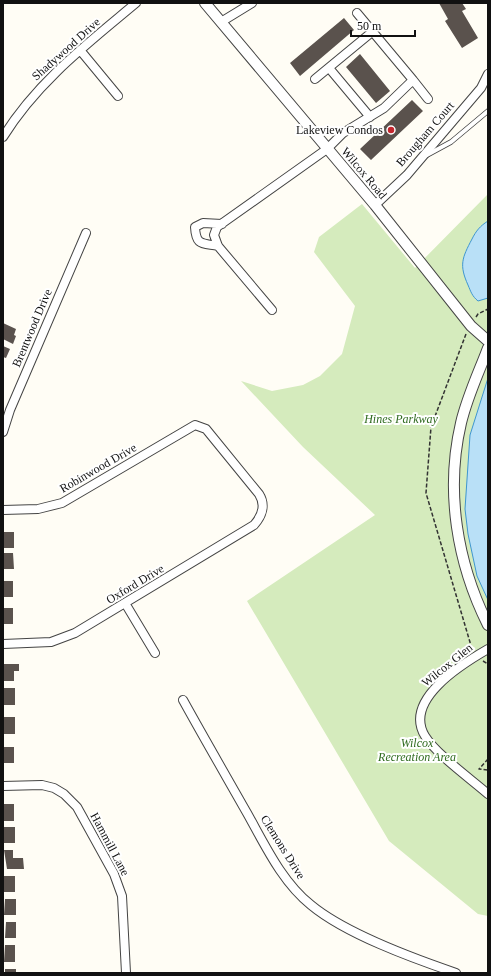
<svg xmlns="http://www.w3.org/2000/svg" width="491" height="976" viewBox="0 0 491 976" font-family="'Times New Roman',serif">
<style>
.green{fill:#d5ebbd}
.water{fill:#b9e0f7;stroke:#3f96cf}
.building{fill:#5a524d}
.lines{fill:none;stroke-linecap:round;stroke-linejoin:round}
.service-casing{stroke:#444;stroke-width:5.5}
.minor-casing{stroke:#444;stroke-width:10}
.tertiary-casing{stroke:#444;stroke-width:12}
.path{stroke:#333;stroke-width:1.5;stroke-dasharray:4 2;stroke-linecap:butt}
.service{stroke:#fff;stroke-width:4}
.minor{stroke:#fff;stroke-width:8}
.tertiary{stroke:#fff;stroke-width:10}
.poi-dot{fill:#c4262e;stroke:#fff;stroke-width:1.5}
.labels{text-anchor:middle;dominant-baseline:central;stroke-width:4;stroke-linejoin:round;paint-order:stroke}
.street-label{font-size:12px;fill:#111;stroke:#fff}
.poi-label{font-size:12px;fill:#111;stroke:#fff;text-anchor:end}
.park-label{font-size:12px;font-style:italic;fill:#2f6b1f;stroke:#fff}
</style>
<rect width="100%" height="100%" fill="#fffdf5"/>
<path class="green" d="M 488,194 L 488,916 L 478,914 L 389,841 L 247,601 L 375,515 L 303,447 L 241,381 L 272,391 L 303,385 L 320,376 L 342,354 L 355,306 L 314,252 L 319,237 L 362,204 L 415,268 Z"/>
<path class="water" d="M 488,221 L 488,298 L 478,301 C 472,296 471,292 468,285 C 459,265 462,258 472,239 C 476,231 480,226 488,221 Z
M 488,378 L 488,600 L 477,576 L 468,534 L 465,509 L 470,435 Z"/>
<path class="building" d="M 439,3 L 462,3 L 466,9 L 462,11 L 478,38 L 462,48 L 445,21 L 448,19 Z
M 344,18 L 354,30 L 300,76 L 290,63 Z
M 360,54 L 390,91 L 376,103 L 346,67 Z
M 412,100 L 423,111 L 371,160 L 360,149 Z
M 3,323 L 16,329 L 14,335 L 16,336 L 13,344 L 3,339 Z
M 3,346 L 10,349 L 6,358 L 3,357 Z
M 3,532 L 14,532 L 14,548 L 4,548 Z
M 3,553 L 13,553 L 14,569 L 3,569 Z
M 3,581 L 13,581 L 13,597 L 3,597 Z
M 3,608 L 13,608 L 13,624 L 3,624 Z
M 3,664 L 19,664 L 19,671 L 14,671 L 14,681 L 3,681 Z
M 4,688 L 15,688 L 15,705 L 3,705 Z
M 4,717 L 15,717 L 15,734 L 3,734 Z
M 3,747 L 14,747 L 14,763 L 3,763 Z
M 3,804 L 14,804 L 14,821 L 3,821 Z
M 4,827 L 15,827 L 15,843 L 3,843 Z
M 4,850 L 13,850 L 13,858 L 23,858 L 24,869 L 7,869 Z
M 4,876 L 15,876 L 15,892 L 3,892 Z
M 5,899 L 16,899 L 16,915 L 4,915 Z
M 6,922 L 16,922 L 16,938 L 5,938 Z
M 5,945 L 15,945 L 15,962 L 4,962 Z
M 5,969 L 16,969 L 16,973 L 5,973 Z"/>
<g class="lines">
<defs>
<path id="service" d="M 427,155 L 451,142 L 488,111"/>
<path id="minor" d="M 357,13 L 413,80
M 221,22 L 252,3
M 80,50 L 118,96
M 329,68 L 370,117
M 315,79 L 372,32
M 3,137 C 37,82 87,44 136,3
M 375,205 L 407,175 L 481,88 L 488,74
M 218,246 C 202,243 196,246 195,227 L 203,223 L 222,224
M 272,310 L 218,246 L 214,235 L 217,227 L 327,149 L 343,133 L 384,108 L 413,80 L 428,99
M 3,432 L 10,410 L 86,233
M 3,510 L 38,509 L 62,503 L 195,425 L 206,429 L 259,494 C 266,505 262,516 254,525 L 75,633 L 51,642 L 3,644
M 125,603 L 155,653
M 488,649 C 462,664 403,700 425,736 C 436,754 471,779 488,794
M 183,700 C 204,738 226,776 247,813 C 265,845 282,882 311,905 C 346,934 412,958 456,973
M 3,786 L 42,785 L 54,788 L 64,794 L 77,807 L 114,874 L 122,896 L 126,973"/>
<path id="tertiary" d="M 205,3 L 375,205 L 471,326 L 488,341
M 488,348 C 479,372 467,397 461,423 C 445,491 457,563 488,625"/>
</defs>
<use href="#service" class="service-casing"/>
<use href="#minor" class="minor-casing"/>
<use href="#tertiary" class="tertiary-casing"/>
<path class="path" d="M 476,317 L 478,314 L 488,309
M 466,334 L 431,427 L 426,493 L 472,649
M 483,661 L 488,664
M 488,759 L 479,769 L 488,770"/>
<use href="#service" class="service"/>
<use href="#minor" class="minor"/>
<use href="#tertiary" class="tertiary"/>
</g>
<circle class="poi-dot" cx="391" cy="130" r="4"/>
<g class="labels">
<g class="street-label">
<text transform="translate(66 49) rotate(-42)">Shadywood Drive</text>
<text transform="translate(425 134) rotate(-49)">Brougham Court</text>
<text transform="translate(364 173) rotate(50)">Wilcox Road</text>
<text transform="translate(32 328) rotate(-67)">Brentwood Drive</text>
<text transform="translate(98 468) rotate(-30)">Robinwood Drive</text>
<text transform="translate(135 584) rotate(-31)">Oxford Drive</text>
<text transform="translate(447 665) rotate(-39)">Wilcox Glen</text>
<text transform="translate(110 844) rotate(62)">Hammill Lane</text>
<text transform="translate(283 847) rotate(58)">Clemons Drive</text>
</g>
<g class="poi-label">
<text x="383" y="130">Lakeview Condos</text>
</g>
<g class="park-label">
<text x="401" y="419">Hines Parkway</text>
<text x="417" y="743">Wilcox<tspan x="417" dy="14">Recreation Area</tspan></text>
</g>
</g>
<rect width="491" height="976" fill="none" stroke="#111111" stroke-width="8"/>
<path d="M351 30v6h64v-6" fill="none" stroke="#111111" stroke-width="2"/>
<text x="357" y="30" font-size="12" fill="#111111" stroke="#ffffff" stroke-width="3" paint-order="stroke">50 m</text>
</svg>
